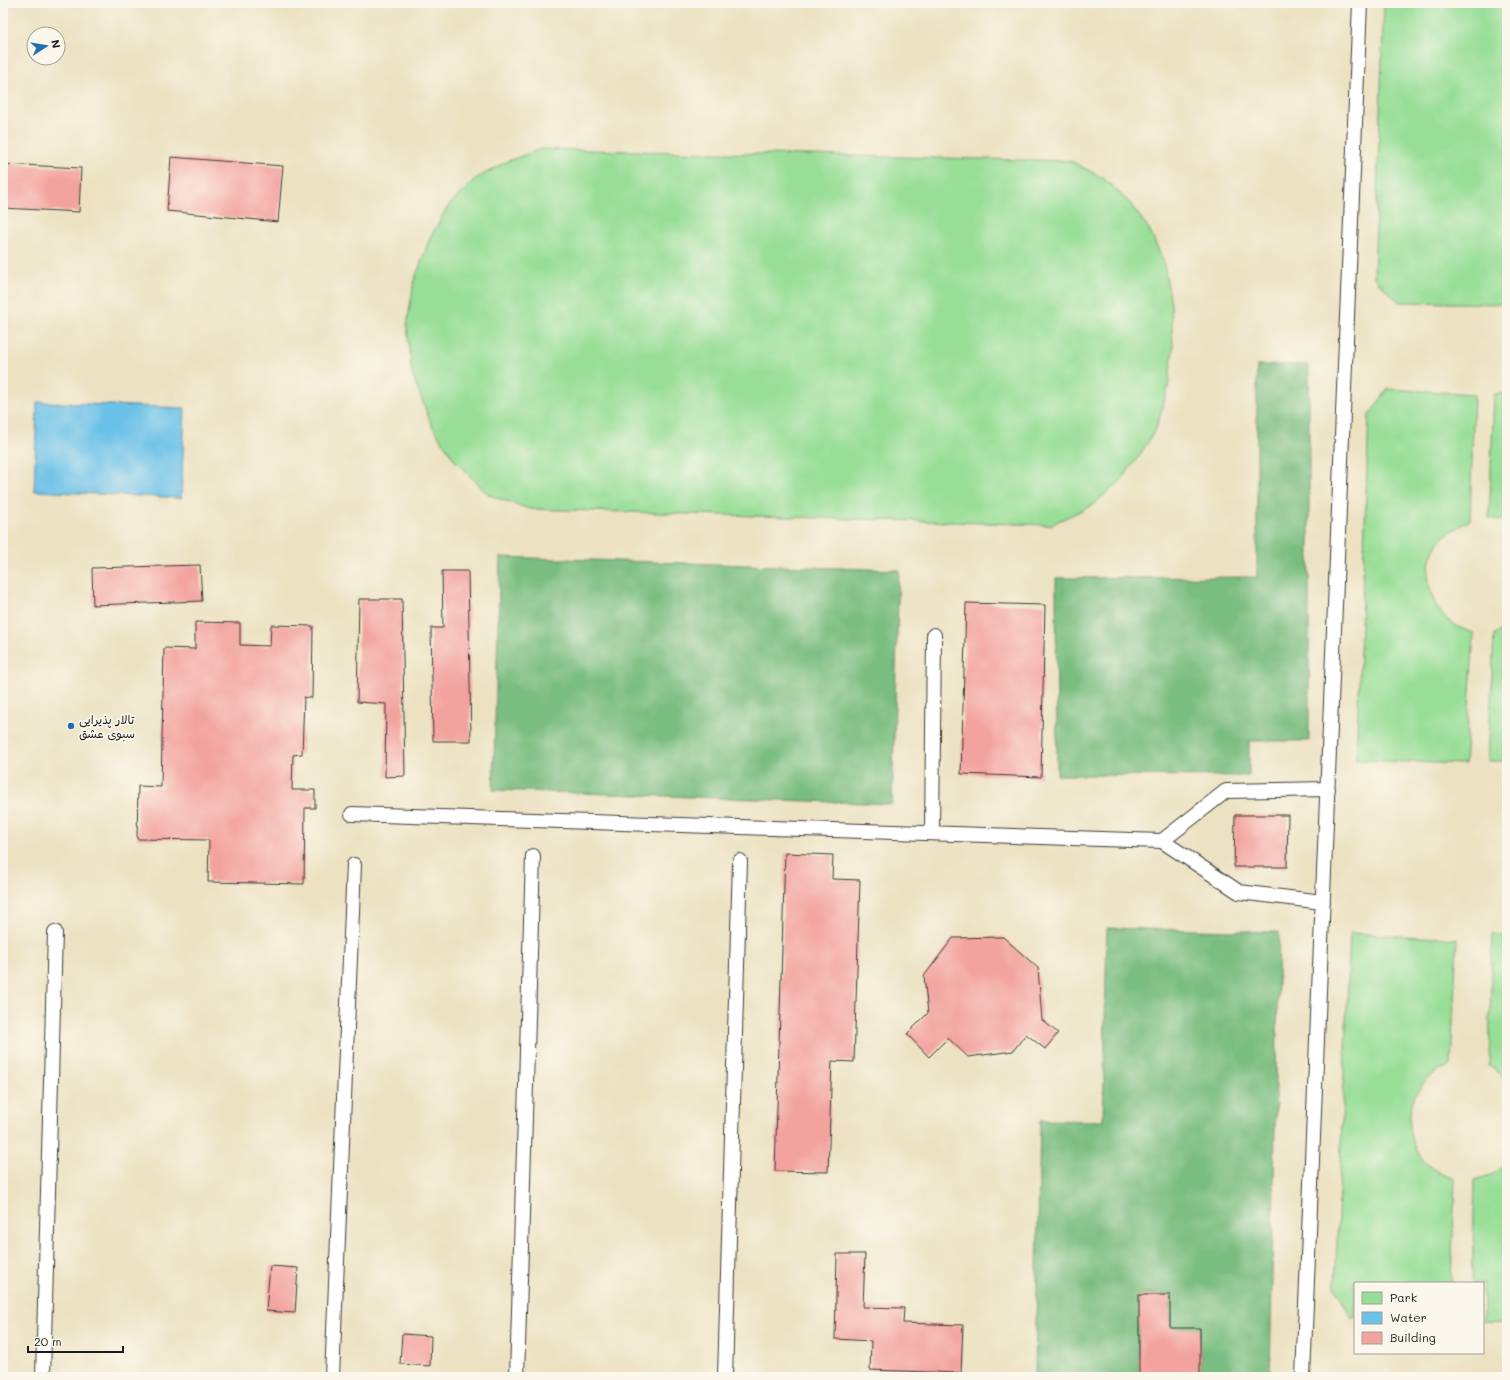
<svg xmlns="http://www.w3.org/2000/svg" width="1510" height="1380" viewBox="0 0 1510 1380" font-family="Mali,'Playpen Sans Arabic',sans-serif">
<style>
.green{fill:#98de97;stroke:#5a7d5a}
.forest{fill:#7abd80;stroke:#4b6c4e}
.water{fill:#6bc1e8;stroke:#446e82}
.building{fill:#f3a39e}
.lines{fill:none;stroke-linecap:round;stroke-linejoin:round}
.service-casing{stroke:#3b3a35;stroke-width:16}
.service{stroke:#fff;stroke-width:14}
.poi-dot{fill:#1f6fb2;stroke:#fbf7ec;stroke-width:1.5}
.labels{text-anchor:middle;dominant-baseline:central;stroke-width:3.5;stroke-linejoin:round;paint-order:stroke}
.poi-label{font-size:12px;fill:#1c1c1c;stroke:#fbf7ec;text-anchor:start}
</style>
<rect width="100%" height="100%" fill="#fbf7ec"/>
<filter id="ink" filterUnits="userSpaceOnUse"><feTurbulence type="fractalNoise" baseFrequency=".025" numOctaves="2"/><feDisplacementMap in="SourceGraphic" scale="8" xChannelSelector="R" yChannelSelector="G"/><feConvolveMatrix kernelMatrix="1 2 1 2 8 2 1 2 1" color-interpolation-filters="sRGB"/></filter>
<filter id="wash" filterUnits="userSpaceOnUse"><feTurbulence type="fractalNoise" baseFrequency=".012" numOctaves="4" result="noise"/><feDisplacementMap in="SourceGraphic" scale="16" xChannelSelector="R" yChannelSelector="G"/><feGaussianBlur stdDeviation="0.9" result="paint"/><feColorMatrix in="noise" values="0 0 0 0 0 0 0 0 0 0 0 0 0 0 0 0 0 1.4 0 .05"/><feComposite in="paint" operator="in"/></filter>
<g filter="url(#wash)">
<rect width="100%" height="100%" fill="#ece2c2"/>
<path class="green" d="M 1384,3 L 1507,3 L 1507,304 L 1399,302 L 1374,278 Z
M 541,149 L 1071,161 L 1103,178 L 1129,202 L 1149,229 L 1163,260 L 1171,303 L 1173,349 L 1168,388 L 1156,429 L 1139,456 L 1120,482 L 1091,506 L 1050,525 L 529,509 L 489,495 L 456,462 L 432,426 L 412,374 L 407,325 L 414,281 L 430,238 L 448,206 L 475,179 L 508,161 Z
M 1388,389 L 1474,394 L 1470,520 C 1461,526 1447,532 1440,541 C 1423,560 1426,594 1441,613 C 1449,624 1462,629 1474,633 L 1465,764 L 1356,760 L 1369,415 Z
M 1494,394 L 1507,394 L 1507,521 L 1489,518 Z
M 1507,628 L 1507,761 L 1488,761 L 1494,634 Z
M 1350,933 L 1457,939 L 1451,1065 C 1440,1070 1429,1075 1421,1086 C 1401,1112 1408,1156 1438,1172 C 1443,1175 1450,1177 1455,1179 L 1451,1283 L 1355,1283 L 1355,1318 L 1352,1318 L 1335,1288 Z
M 1492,934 L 1507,935 L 1507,1079 L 1489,1066 Z
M 1507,1164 L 1507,1323 L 1483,1322 L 1483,1283 L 1472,1283 L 1475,1180 L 1493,1174 Z"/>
<path class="forest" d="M 1257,365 L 1309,365 L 1309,741 L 1249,741 L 1249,776 L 1057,775 L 1056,578 L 1257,577 Z
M 500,557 L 899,570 L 892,804 L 493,790 Z
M 1107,928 L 1279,932 L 1270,1377 L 1200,1377 L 1200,1328 L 1170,1328 L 1170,1295 L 1139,1295 L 1139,1377 L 1035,1376 L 1040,1120 L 1103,1121 Z"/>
<path class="water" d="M 37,402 L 185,408 L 181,498 L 34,491 Z"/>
<g id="blocks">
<path class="building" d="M 171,157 L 283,166 L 278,222 L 167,211 Z
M 3,164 L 81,168 L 79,212 L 3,208 Z
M 200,565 L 202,601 L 93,605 L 92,568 Z
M 442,571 L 468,571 L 471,741 L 433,741 L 431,628 L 443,628 Z
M 359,599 L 402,599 L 405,776 L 385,777 L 386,704 L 357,702 Z
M 966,603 L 1045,605 L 1041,777 L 961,774 Z
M 195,622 L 240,623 L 240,645 L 270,646 L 271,625 L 313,626 L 312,698 L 304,697 L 302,754 L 293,755 L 292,790 L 315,790 L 315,808 L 305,808 L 304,884 L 208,882 L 209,840 L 137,839 L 138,786 L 161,787 L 164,648 L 195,649 Z
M 1235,815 L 1288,815 L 1287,867 L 1234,867 Z
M 785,853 L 833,855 L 832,879 L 860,880 L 854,1062 L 832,1061 L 828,1172 L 775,1171 Z
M 1003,937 L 1038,968 L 1042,1020 L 1058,1033 L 1045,1049 L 1026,1034 L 1013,1051 L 968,1057 L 948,1038 L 929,1057 L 907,1034 L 928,1013 L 924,976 L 953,938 Z
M 837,1254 L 865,1254 L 863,1307 L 904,1308 L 903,1323 L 963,1325 L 961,1373 L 870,1370 L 871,1341 L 835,1339 Z
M 270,1266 L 298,1268 L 295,1313 L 266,1311 Z
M 1139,1295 L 1170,1295 L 1170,1328 L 1200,1328 L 1200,1377 L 1139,1377 Z
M 402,1334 L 431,1336 L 430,1366 L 400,1364 Z"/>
</g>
</g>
<g filter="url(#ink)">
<use href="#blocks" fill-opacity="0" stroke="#3b3a35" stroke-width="1"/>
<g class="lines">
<defs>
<path id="service" d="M 352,814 L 1162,841 L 1239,892 L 1323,902
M 932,833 L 934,635
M 1162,841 L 1226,791 L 1328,789
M 43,1377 L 55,932
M 332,1377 L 354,865
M 517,1377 L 533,856
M 725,1377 L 740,861
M 1303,1377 L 1360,3"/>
</defs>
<use href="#service" class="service-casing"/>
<use href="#service" class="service"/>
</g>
</g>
<circle class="poi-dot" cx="71" cy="726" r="4"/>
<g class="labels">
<g class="poi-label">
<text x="79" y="719">تالار پذیرایی<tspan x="79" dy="14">سبوی عشق</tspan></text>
</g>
</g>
<rect width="1510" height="1380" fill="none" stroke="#fbf7ec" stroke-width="16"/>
<rect x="1354" y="1282" width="130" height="72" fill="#fbf7ec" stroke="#a29f99"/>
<rect x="1362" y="1292" width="20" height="12" fill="#98de97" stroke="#a29f99"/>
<text x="1390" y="1302" font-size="12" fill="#1c1c1c">Park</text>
<rect x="1362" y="1312" width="20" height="12" fill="#6bc1e8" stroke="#a29f99"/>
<text x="1390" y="1322" font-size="12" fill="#1c1c1c">Water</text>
<rect x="1362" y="1332" width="20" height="12" fill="#f3a39e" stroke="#a29f99"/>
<text x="1390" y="1342" font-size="12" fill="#1c1c1c">Building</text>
<g transform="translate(46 46) rotate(78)"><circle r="19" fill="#fbf7ec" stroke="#a29f99"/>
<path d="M0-3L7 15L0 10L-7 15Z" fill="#1f6fb2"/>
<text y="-6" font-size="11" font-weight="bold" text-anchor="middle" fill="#1c1c1c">N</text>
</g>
<path d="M28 1346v6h95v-6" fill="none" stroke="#1c1c1c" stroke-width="2"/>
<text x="34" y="1346" font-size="12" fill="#1c1c1c" stroke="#fbf7ec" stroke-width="3" paint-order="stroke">20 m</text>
</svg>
